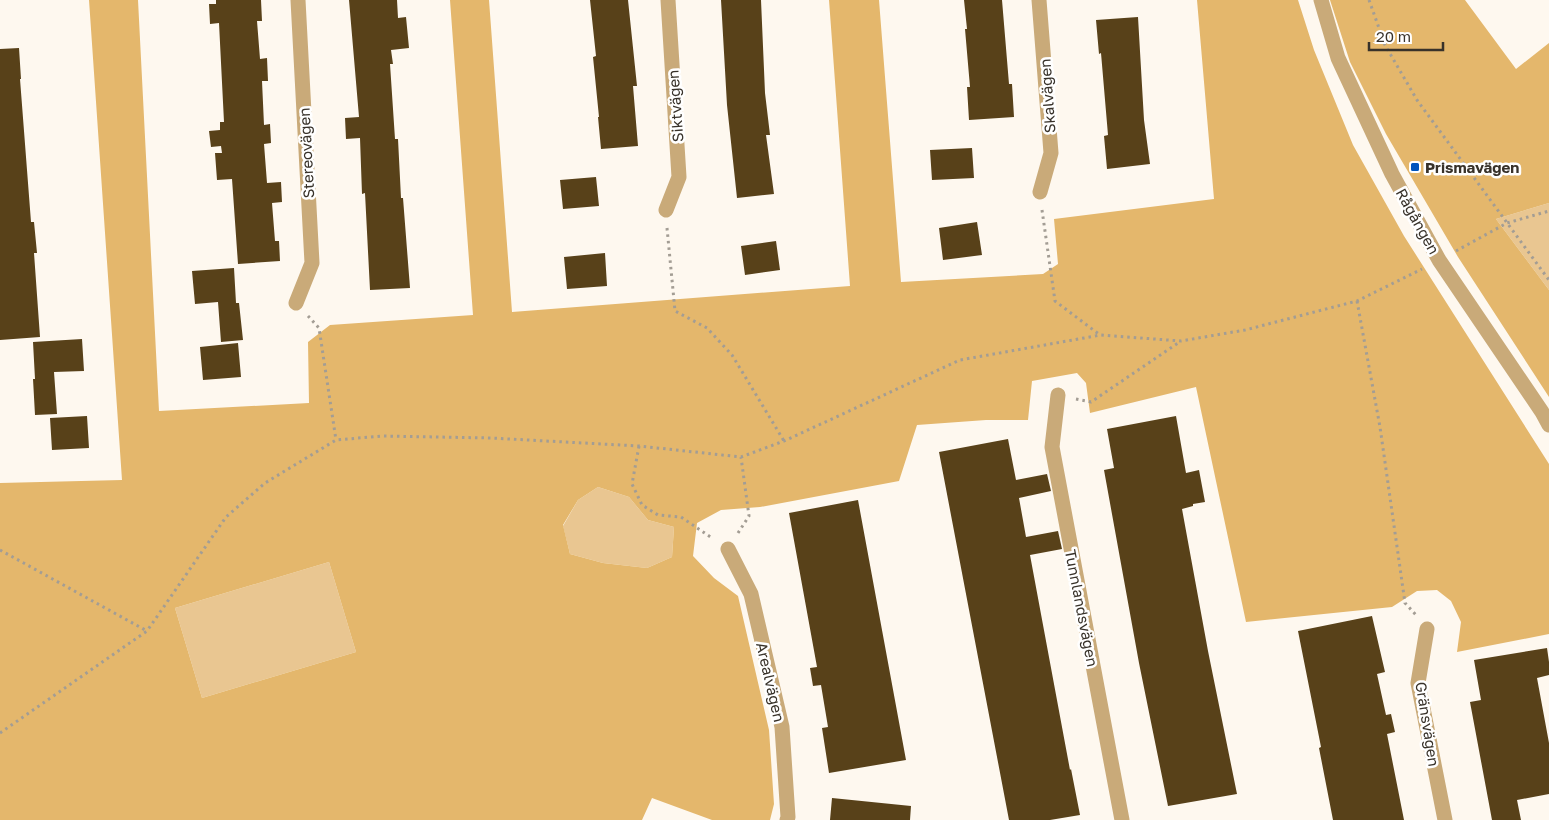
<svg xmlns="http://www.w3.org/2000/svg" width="1549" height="820" viewBox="0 0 1549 820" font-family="'Golos Text',sans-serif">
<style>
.green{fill:#e9c691}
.forest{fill:#e4b76c;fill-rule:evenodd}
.building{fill:#584119}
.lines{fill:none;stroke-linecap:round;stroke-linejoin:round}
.path{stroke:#a39d94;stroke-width:3;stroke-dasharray:2.5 4;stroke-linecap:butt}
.minor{stroke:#c9aa79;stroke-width:15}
.poi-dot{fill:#0054bd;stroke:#fff;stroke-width:2}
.labels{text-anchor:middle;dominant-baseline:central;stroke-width:5;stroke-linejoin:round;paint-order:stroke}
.street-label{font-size:15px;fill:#38322a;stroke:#fff}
.poi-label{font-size:15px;font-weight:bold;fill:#38322a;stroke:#fff;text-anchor:start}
</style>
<rect width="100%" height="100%" fill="#fef8ef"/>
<path class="green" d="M 1549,203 L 1549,290 L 1496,219 Z
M 598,487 L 629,497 L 648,520 L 674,527 L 672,557 L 647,568 L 603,563 L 570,554 L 563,526 L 578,500 Z
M 329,562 L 356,652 L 202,698 L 175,608 Z"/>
<path class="forest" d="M 89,0 L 138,0 L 159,411 L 309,403 L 308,342 L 330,325 L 473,315 L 450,0 L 489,0 L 512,312 L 850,286 L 829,0 L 879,0 L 901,282 L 1043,274 L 1058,264 L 1054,219 L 1214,199 L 1197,0 L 1298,0 L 1314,50 L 1353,145 L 1404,236 L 1549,464 L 1549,634 L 1457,652 L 1461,622 L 1451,601 L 1437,590 L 1417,591 L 1392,607 L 1246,622 L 1196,387 L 1090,413 L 1086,383 L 1077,373 L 1032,381 L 1028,420 L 986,420 L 917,425 L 899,481 L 760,507 L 721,510 L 697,523 L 693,556 L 714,578 L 738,596 L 769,730 L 774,804 L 770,820 L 712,820 L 652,798 L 642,820 L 0,820 L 0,483 L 122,480 ZM 598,487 L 629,497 L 648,520 L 674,527 L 672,557 L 647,568 L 603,563 L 570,554 L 563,525 L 578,500 ZM 329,562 L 356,652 L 202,698 L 175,608 Z
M 1330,0 L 1465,0 L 1516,69 L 1549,43 L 1549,203 L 1496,219 L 1549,290 L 1549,397 L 1458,257 L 1386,134 L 1350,62 Z"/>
<path class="building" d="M 216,0 L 261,0 L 262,21 L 257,21 L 260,59 L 267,58 L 268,81 L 262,81 L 264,125 L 270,124 L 271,143 L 264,144 L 267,183 L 281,182 L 282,202 L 272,203 L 275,241 L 279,241 L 280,261 L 238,264 L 232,179 L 217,180 L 215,153 L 222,153 L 221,146 L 211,147 L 209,131 L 220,130 L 220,122 L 224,122 L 219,23 L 210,24 L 209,4 L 216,4 Z
M 349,0 L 397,0 L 398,18 L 406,17 L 409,48 L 391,50 L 393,64 L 390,64 L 395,139 L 398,139 L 401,198 L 403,198 L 410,288 L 370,290 L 365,193 L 362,194 L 360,138 L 346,139 L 345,118 L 359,117 Z
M 590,0 L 628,0 L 637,86 L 633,86 L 638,146 L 601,149 L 598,117 L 599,117 L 593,57 L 596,56 Z
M 721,0 L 761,0 L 765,93 L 770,135 L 766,135 L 774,194 L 737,198 L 727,105 Z
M 964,0 L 1002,0 L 1009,84 L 1012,84 L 1014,117 L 969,120 L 967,87 L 970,87 L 965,29 L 967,29 Z
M 1138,17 L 1144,120 L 1150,164 L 1107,169 L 1104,136 L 1108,135 L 1101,53 L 1099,54 L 1096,20 Z
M 19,48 L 21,79 L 20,79 L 31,222 L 34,222 L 37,253 L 34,253 L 40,337 L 0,340 L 0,49 Z
M 972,148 L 974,178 L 932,180 L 930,150 Z
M 596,177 L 599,206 L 563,209 L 560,180 Z
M 977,222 L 982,255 L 943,260 L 939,228 Z
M 776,241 L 780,270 L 745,275 L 741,246 Z
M 605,253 L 607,286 L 567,289 L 564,257 Z
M 234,268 L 236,303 L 239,303 L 243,340 L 221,342 L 218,302 L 195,304 L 192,271 Z
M 82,339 L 84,371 L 54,372 L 57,414 L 35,415 L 33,379 L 35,379 L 33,342 Z
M 238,343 L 241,377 L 203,380 L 200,347 Z
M 87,416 L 89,448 L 52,450 L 50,418 Z
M 1176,416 L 1186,473 L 1199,470 L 1205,502 L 1193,504 L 1193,506 L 1182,509 L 1208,651 L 1237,794 L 1168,806 L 1139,663 L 1104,470 L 1114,468 L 1107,429 Z
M 1008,439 L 1016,480 L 1047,474 L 1051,491 L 1019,498 L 1026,537 L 1058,531 L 1062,549 L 1030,555 L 1070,770 L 1071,769 L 1080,815 L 1050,820 L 1009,820 L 939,452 Z
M 858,500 L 906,760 L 829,773 L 822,728 L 828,727 L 821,685 L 813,686 L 810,668 L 817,667 L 789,513 Z
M 1372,616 L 1385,672 L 1377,674 L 1386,715 L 1391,714 L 1395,732 L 1387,734 L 1404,820 L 1333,820 L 1319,748 L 1321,747 L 1298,631 Z
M 1547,648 L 1549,662 L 1549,675 L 1537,678 L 1549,743 L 1549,794 L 1517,800 L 1521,820 L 1492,820 L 1470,702 L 1481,700 L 1474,660 Z
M 832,798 L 911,806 L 910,820 L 830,820 Z"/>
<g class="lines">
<path class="path" d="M 1369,0 L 1385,45 L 1417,100 L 1549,280
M 1042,210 L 1055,301 L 1100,335
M 667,228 L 675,311 L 707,328 L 732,355 L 784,441
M 1456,251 L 1507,223 L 1549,211
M 1357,301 L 1380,427 L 1405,603 L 1416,615
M 308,316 L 319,328 L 336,440
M 1076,399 L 1091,402 L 1181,341
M 639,446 L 632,484 L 642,505 L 658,515 L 681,517 L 712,538
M 738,533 L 749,516 L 741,457
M 0,550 L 147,631
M 0,733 L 147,631 L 226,517 L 265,483 L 336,440 L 382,436 L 491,438 L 639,446 L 741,457 L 784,441 L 960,360 L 1101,335 L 1181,341 L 1245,330 L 1357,301 L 1422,269"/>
<path class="minor" d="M 1039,0 L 1051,153 L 1040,192
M 1321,0 L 1338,58 L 1392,174 L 1439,260 L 1542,412 L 1549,425
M 666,210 L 679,177 L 668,0
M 296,303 L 312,263 L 298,0
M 1058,395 L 1052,447 L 1122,820
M 728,549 L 751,594 L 782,727 L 788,817 L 787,820
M 1427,629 L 1418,683 L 1445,820"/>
</g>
<rect class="poi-dot" x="1410" y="162" width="10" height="10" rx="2.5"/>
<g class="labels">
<g class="street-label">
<text transform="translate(1047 96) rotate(-94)">Skalvägen</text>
<text transform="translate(675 106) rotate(-94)">Siktvägen</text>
<text transform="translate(306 153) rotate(-93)">Stereovägen</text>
<text transform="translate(1418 221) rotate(61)">Rågången</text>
<text transform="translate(1082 608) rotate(79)">Tunnlandsvägen</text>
<text transform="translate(771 682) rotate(77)">Arealvägen</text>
<text transform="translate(1428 724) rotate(81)">Gränsvägen</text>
</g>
<g class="poi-label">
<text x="1425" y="167">Prismavägen</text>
</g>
</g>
<path d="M1369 42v8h74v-8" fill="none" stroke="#38322a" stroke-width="2.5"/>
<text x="1376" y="42" font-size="15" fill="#38322a" stroke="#ffffff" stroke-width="4" paint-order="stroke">20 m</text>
</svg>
